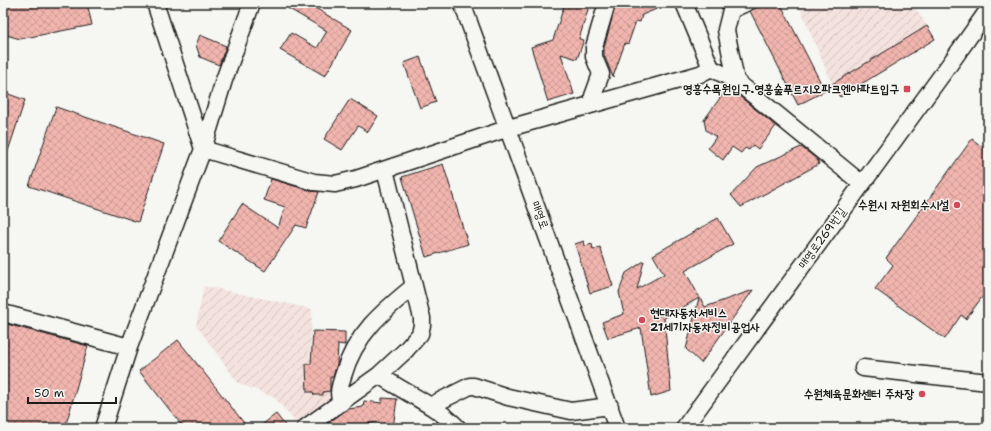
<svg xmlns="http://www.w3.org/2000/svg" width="991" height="431" viewBox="0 0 991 431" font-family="'Shantell Sans','Poor Story',sans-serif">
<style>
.industrial{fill:url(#industrial-furrows)}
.building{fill:url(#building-cross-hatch);stroke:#1c1c1c}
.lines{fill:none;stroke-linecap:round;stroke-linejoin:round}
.minor-casing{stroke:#1c1c1c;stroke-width:19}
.minor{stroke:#f6f6f2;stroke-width:16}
.poi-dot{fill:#d1495b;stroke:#f6f6f2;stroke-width:1.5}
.labels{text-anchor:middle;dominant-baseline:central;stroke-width:3;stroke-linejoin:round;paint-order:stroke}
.poi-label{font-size:12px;font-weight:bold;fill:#1c1c1c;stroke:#f6f6f2;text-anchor:end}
.street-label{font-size:12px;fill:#1c1c1c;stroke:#f6f6f2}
</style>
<defs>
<pattern id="industrial-furrows" width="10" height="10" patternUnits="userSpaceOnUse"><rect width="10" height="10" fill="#f4e2de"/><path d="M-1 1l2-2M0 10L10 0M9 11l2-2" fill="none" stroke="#d1c1be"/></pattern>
<pattern id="building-cross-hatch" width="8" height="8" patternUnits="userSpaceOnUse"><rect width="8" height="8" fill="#f1b5ae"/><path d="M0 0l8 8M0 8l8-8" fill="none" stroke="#ce9b95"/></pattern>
</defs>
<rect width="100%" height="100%" fill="#f6f6f2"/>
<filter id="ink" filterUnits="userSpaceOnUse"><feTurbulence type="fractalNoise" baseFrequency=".025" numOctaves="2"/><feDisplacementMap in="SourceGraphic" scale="8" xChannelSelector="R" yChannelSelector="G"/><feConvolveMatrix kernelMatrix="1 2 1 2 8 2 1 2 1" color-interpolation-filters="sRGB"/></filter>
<g filter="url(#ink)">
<path class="industrial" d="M 798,3 L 912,3 L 927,26 L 832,84 Z
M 204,286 L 312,309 L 310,359 L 340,360 L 337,380 L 328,402 L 297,424 L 275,398 L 238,383 L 196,325 Z"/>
<path class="building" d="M 3,3 L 87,3 L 92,25 L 20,39 L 3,34 Z
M 279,3 L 307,3 L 352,30 L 325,76 L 280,50 L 291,33 L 317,48 L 327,31 Z
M 565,3 L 590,3 L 579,39 L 584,40 L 577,59 L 561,54 L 574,94 L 548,102 L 531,47 L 553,40 Z
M 616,3 L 671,3 L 642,15 L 640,22 L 636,21 L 628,44 L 625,43 L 613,77 L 604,55 L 604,48 Z
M 767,3 L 780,3 L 825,91 L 798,105 L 750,11 Z
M 927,26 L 935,39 L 840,97 L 832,84 Z
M 200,35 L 226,46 L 219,65 L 200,57 L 196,45 Z
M 420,57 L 436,102 L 420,108 L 404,63 Z
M 728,87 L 776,126 L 758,149 L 753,145 L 749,150 L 745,148 L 741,153 L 732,147 L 723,160 L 708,148 L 716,137 L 706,130 L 704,120 Z
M 3,92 L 25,100 L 5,160 L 3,160 Z
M 350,99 L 378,116 L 368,132 L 358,126 L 342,150 L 324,139 Z
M 56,107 L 164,144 L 138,222 L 29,186 Z
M 972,139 L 988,151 L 988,289 L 966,319 L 961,315 L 945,339 L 875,289 L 893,265 L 886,258 Z
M 801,147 L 817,159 L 819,164 L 741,207 L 731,195 L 757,167 Z
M 443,164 L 468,244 L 426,257 L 402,177 Z
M 271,179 L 311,191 L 319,192 L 306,228 L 296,225 L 265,271 L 218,241 L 242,204 L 278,228 L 285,207 L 264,200 Z
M 718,218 L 733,244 L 685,271 L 705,307 L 753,290 L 701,363 L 686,349 L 699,298 L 664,318 L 671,391 L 651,397 L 641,328 L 608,338 L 602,322 L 624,314 L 619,292 L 626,273 L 644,261 L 637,289 L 664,274 L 653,255 Z
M 584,241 L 585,246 L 592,244 L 593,250 L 600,247 L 613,286 L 590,293 L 575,244 Z
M 3,323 L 88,346 L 65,428 L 3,428 Z
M 313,331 L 345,332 L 345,345 L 338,344 L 337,364 L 333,377 L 330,377 L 330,391 L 323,392 L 323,395 L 314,395 L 313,392 L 307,392 L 306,364 L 311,364 Z
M 178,340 L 248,428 L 184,428 L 139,371 Z
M 382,398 L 397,399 L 393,428 L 378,428 L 379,422 L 338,428 L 321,428 L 348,409 L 363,407 L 364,401 L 382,403 Z
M 276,414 L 287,428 L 258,428 Z"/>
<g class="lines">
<defs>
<path id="minor" d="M 155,3 L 203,149 L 314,182 L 335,184 L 356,179 L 509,128 L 700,74 L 711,68 L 736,81
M 462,3 L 617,428
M 684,3 L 711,68
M 746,3 L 731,10 L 726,30 L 736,81 L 861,183
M 595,103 L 593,96 L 601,74 L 594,57 L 594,47 L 607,3
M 3,313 L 129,347
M 863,368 L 988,382
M 379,375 C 405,393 436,405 458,428
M 341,403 C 337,393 340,386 343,376 C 355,334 382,312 414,286
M 430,406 L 470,386 L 474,386 L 508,397 L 571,411 L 610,406
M 103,428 L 129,347 L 203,149 L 224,80 L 252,3
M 305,428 L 379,375 L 405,351 L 420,334 L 422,325 L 422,318 L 385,170
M 684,428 L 952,61 L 988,10"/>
</defs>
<use href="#minor" class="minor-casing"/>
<use href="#minor" class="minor"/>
</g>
</g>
<g class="poi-dot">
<rect x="903" y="85" width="8" height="8" rx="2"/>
<circle cx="957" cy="205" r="4"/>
<circle cx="642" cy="320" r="4"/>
<circle cx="922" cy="394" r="4"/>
</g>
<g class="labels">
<g class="poi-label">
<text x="899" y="89">영흥수목원입구.영흥숲푸르지오파크엔아파트입구</text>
<text x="949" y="205">수원시 자원회수시설</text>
<text x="650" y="313" text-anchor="start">현대자동차서비스<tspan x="650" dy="14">21세기자동차정비공업사</tspan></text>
<text x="914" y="394">수원체육문화센터 주차장</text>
</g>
<g class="street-label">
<text transform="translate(540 215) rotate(70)">매영로</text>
<text transform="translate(822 238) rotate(-54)">매영로269번길</text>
</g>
</g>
<rect width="991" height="431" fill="none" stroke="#f6f6f2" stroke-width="16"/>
<rect x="8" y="8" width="975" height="415" fill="none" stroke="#1c1c1c" stroke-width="1.5" filter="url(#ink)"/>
<path d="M28 397v6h88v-6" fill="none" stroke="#1c1c1c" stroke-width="2"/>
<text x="34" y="397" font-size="12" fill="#1c1c1c" stroke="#f6f6f2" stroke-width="3" paint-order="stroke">50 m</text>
</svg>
